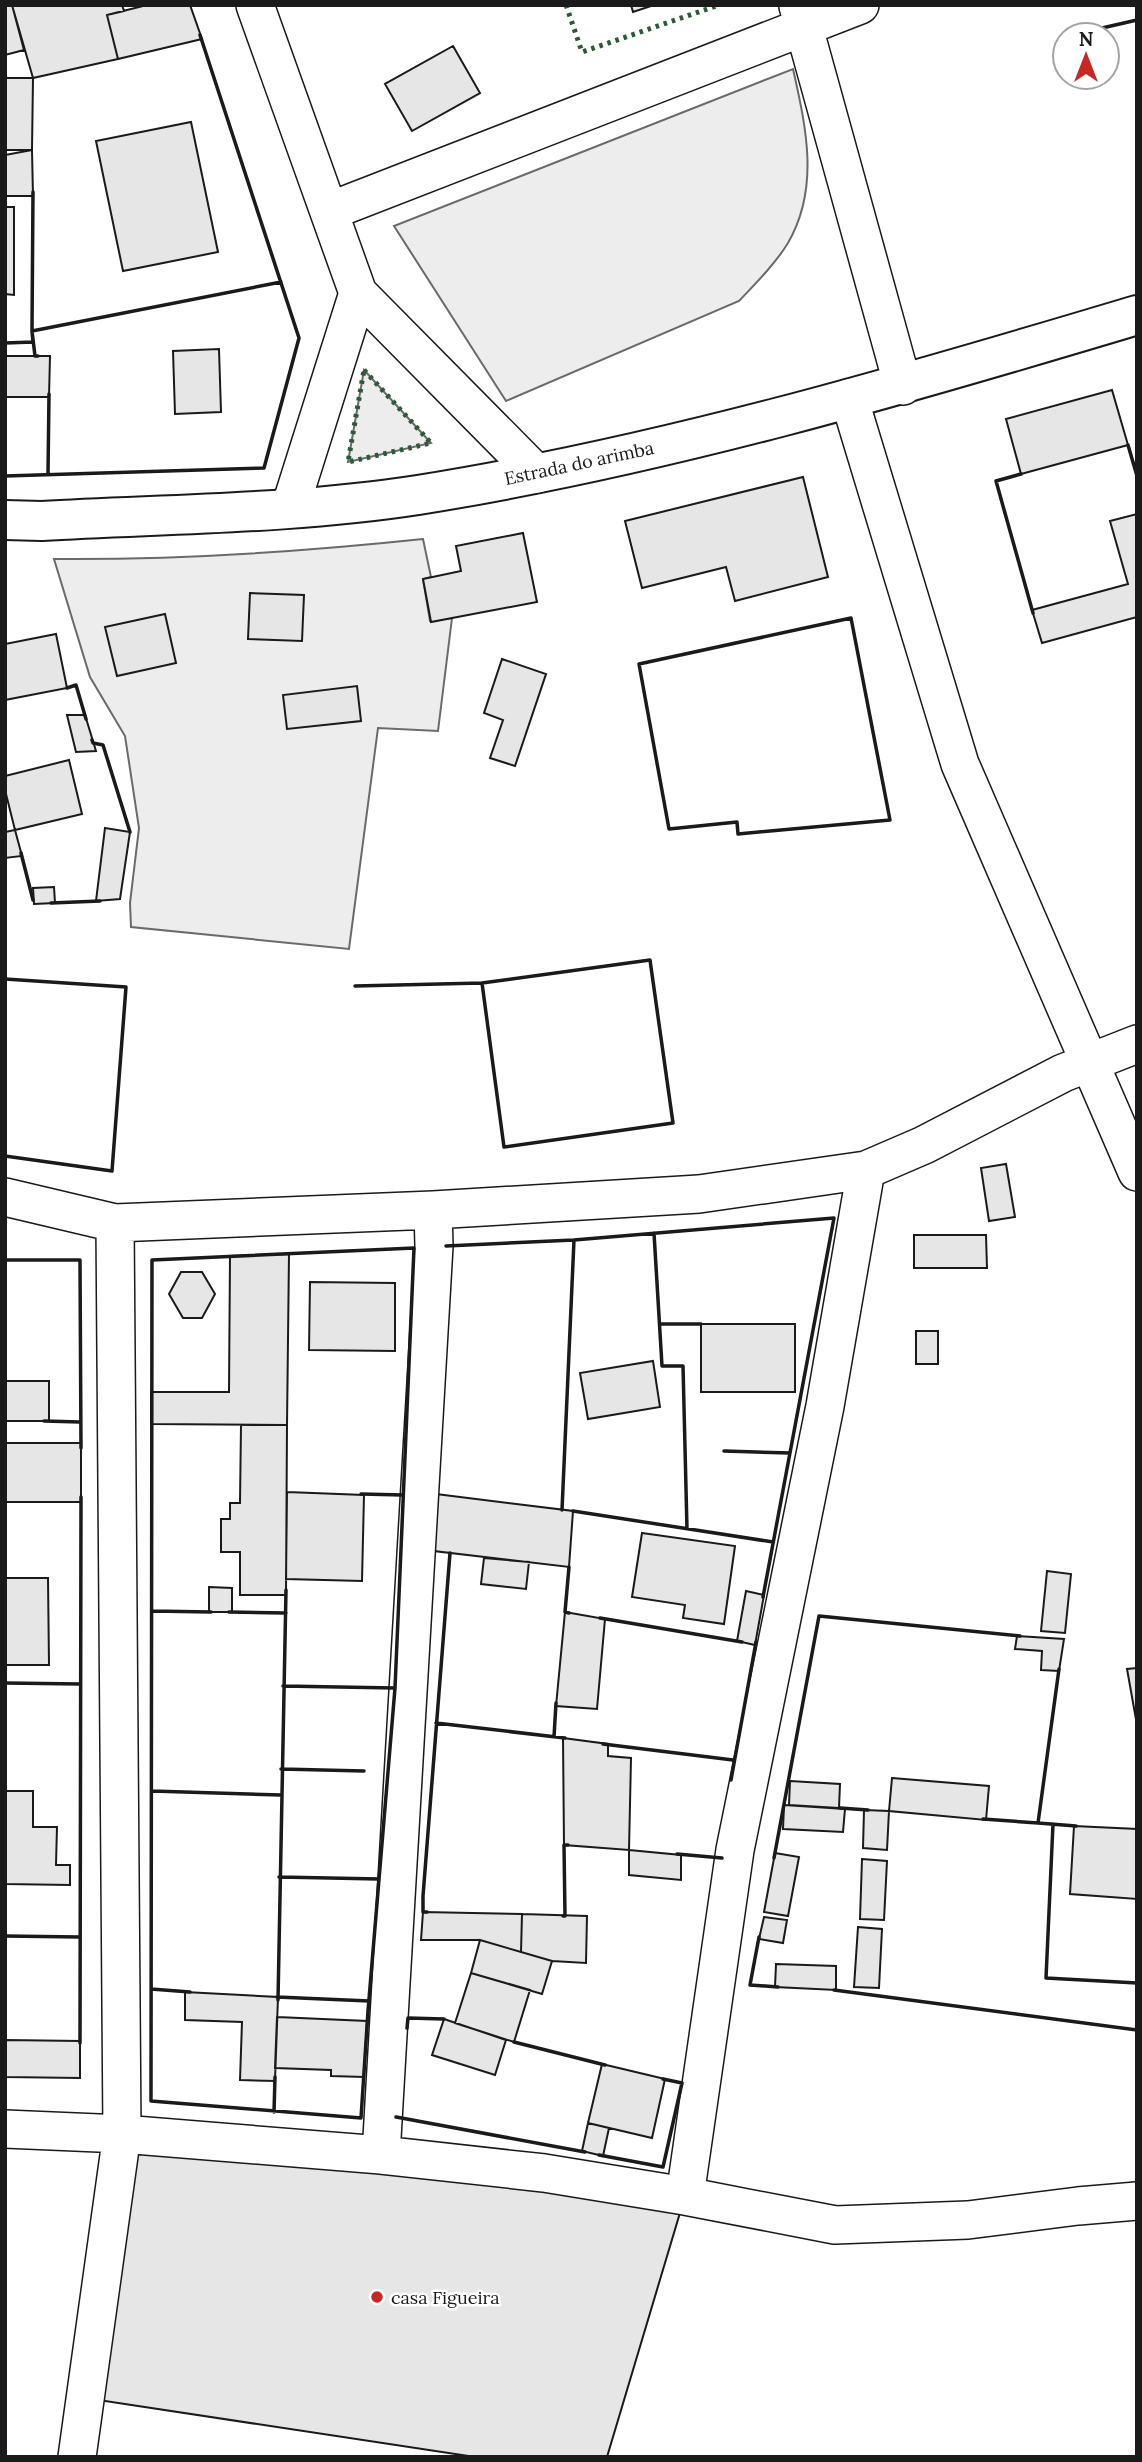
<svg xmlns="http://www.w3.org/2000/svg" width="1142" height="2462" viewBox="0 0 1142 2462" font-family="Lora,serif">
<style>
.green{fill:#ededed;stroke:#6a6a6a;stroke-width:2}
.building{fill:#e6e6e6;stroke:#1a1a1a;stroke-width:2}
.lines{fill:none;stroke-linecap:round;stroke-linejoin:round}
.street-casing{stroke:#1a1a1a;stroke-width:40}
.secondary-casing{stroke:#1a1a1a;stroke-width:42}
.street{stroke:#fff;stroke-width:37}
.secondary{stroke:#fff;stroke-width:38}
.hedge{stroke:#2b5a34;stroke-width:5;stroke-dasharray:3.5 5;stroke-linecap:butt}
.wall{stroke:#1a1a1a;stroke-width:3.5}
.poi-dot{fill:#c62828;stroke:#fff;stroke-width:2.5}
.labels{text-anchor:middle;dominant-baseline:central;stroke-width:5;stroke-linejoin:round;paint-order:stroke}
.street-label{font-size:18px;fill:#1a1a1a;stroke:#fff}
.poi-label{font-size:18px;fill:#1a1a1a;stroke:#fff;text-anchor:start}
</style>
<rect width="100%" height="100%" fill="#fff"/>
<path class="green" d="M 793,69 C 806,127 820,188 788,243 C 775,264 756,283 739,301 L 506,401 L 394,226 Z
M 364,370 L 431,443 L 348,462 Z
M 423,539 L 431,577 L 423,579 L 430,621 L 452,618 L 438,731 L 378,728 L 349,949 L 131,927 L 130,903 L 139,828 L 125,736 L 90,677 L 54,559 C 177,560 300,552 423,539 Z"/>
<path class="building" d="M 5,5 L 12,5 L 24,50 L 5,55 Z
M 12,5 L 122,5 L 124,11 L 107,15 L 118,59 L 33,78 Z
M 147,5 L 190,5 L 202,39 L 118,59 L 107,15 Z
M 631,5 L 654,5 L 633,12 Z
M 453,46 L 480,93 L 412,131 L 385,84 Z
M 5,78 L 33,78 L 32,150 L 5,150 Z
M 191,122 L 218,252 L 123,271 L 96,141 Z
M 32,150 L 33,196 L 5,196 L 5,155 Z
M 5,207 L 14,207 L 14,295 L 5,294 Z
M 219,349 L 221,412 L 175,414 L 173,351 Z
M 5,356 L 50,356 L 49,397 L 5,397 Z
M 1112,390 L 1128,445 L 1021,474 L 1006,419 Z
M 803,477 L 828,577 L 735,601 L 726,567 L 642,588 L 625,521 Z
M 1137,514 L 1137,617 L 1042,643 L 1032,610 L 1128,584 L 1110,521 Z
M 523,533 L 537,602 L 431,622 L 423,579 L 461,571 L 456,546 Z
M 250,593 L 304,595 L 302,641 L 248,639 Z
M 165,614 L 176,663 L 117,676 L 105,627 Z
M 56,634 L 67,688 L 5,700 L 5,644 Z
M 502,659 L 546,674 L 515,766 L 490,758 L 503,720 L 484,713 Z
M 357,686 L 361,721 L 287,729 L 283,695 Z
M 67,715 L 85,715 L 96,751 L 76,752 Z
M 69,760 L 82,814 L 15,830 L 5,790 L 5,776 Z
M 105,828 L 130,832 L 120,899 L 96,901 Z
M 15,830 L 22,856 L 5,858 L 5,832 Z
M 54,887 L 55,903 L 34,904 L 33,888 Z
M 1006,1164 L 1015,1217 L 989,1221 L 981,1168 Z
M 914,1235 L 986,1235 L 987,1268 L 914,1268 Z
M 289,1254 L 287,1425 L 151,1424 L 151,1392 L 229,1392 L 230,1256 Z
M 181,1272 L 202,1272 L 215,1294 L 202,1318 L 183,1318 L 169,1294 Z
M 310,1282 L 395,1283 L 395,1351 L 309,1350 Z
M 701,1324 L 795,1324 L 795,1392 L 701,1392 Z
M 916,1331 L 938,1331 L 938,1364 L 916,1364 Z
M 653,1361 L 660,1407 L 588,1419 L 580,1373 Z
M 5,1381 L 49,1381 L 49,1421 L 5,1421 Z
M 241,1425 L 287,1425 L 286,1595 L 240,1595 L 240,1552 L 221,1552 L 221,1519 L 230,1519 L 230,1503 L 240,1503 Z
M 5,1443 L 81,1443 L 81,1502 L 5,1502 Z
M 287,1492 L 364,1495 L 362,1581 L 286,1579 Z
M 436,1494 L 573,1511 L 569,1567 L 434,1551 Z
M 642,1533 L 735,1546 L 724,1624 L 683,1618 L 685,1605 L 632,1597 Z
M 484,1558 L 529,1562 L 526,1589 L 481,1584 Z
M 1047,1571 L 1071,1574 L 1065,1633 L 1041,1631 Z
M 5,1578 L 48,1578 L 49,1665 L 5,1665 Z
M 209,1587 L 232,1588 L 232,1612 L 209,1612 Z
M 746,1591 L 764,1595 L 755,1645 L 737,1641 Z
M 565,1612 L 605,1619 L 597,1709 L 556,1706 Z
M 1017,1636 L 1064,1639 L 1059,1671 L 1041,1670 L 1042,1651 L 1015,1649 Z
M 1137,1668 L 1137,1725 L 1127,1669 Z
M 563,1738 L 608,1744 L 608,1756 L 631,1758 L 629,1850 L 564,1845 Z
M 892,1778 L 989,1786 L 986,1820 L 889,1811 Z
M 790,1781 L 840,1784 L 839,1808 L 789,1805 Z
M 5,1791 L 33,1791 L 33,1827 L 57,1827 L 56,1865 L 70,1865 L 70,1885 L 5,1884 Z
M 784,1805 L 845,1809 L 843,1832 L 783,1829 Z
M 864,1810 L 889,1811 L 887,1850 L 863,1848 Z
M 1074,1826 L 1137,1829 L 1137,1899 L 1070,1894 Z
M 629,1850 L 681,1855 L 681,1880 L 629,1875 Z
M 775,1853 L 799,1857 L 788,1916 L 764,1912 Z
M 862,1859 L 887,1861 L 884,1920 L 860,1919 Z
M 423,1912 L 522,1914 L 521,1952 L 480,1940 L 421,1940 Z
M 522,1914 L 587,1916 L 586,1963 L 552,1961 L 521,1952 Z
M 764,1917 L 787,1920 L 783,1943 L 759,1939 Z
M 858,1927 L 882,1929 L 879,1988 L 854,1987 Z
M 480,1940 L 552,1961 L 542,1994 L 471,1973 Z
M 776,1964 L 836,1966 L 836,1990 L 775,1987 Z
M 471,1973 L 530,1990 L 514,2042 L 455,2023 Z
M 185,1992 L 278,1997 L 275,2081 L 240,2080 L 242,2022 L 185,2020 Z
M 277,2017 L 367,2021 L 364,2077 L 331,2076 L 331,2070 L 275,2068 Z
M 444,2019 L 506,2040 L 495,2075 L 432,2055 Z
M 5,2040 L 80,2041 L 80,2078 L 5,2077 Z
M 602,2064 L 665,2079 L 652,2138 L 588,2123 Z
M 588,2123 L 609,2128 L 603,2156 L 582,2151 Z
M 122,2134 L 685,2196 L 607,2457 L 475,2457 L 85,2398 Z"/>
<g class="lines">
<defs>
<path id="street" d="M 255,5 L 358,293 L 537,474
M 798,6 L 903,386
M 330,211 L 860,5
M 849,398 L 960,764 L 1137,1172
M 290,508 L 358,293
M 5,1197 L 115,1223 L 433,1210 L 699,1194 L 866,1170 L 924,1145 L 1063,1073 L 1137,1044
M 5,2129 L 122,2134 L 381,2155 L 544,2173 L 685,2196 L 835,2225 L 968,2220 L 1078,2206 L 1137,2201
M 381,2155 L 434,1246 L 433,1210
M 685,2196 L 735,1850 L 825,1406 L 866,1170
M 77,2457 L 122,2134 L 115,1223"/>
<path id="secondary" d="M 5,520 L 42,521 C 165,514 295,514 418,495 C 662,456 900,386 1137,315"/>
</defs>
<use href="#street" class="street-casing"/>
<use href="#secondary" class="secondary-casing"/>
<use href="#street" class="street"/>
<use href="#secondary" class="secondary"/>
<path class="hedge" d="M 566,5 L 582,52 L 719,5
M 364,370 L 431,443 L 348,462 Z"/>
<path class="wall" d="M 1076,34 L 1137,20
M 33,192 L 32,331 L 35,356 L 38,356
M 5,343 L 33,342 L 32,331 L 281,282
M 1128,445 L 1137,476
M 48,474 L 49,394
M 1021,474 L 996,481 L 1033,613
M 5,476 L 264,468 L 299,338 L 200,35
M 851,618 L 890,820 L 738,834 L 737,822 L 669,829 L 639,664 Z
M 67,688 L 76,685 L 86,719
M 92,740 L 93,743 L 103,745 L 130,832
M 21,853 L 33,900
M 51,903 L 100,901
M 650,960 L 673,1123 L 504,1147 L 482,983 Z
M 5,979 L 126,987 L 112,1171 L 5,1156
M 355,986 L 482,983
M 654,1233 L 662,1366 L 683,1366 L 687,1529
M 446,1246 L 574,1240
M 414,1248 L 395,1688 L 368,2011 L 361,2118 L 151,2101 L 152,1260 Z
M 5,1260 L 80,1260 L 81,1448
M 660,1324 L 701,1324
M 44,1421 L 80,1422
M 724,1451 L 790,1453
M 361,1494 L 403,1495
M 562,1510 L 574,1240 L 834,1218 L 763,1597
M 573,1511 L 773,1542
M 569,1567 L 565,1612 L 569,1613
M 152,1611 L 211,1612
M 229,1612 L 286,1613
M 600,1618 L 742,1642
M 5,1683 L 80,1684
M 283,1686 L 395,1688
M 436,1723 L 565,1738
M 554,1737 L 556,1703
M 603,1744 L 733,1760
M 281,1769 L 364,1771
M 731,1780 L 756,1642
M 152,1791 L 281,1795
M 840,1808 L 868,1810
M 983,1819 L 1038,1823 L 1059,1669
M 1038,1823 L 1076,1826
M 1053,1824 L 1046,1978 L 1137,1983
M 677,1854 L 722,1858
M 774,1858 L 819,1616 L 1020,1636
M 279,1877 L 379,1879
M 427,1912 L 423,1912 L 423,1896 L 450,1553
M 563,1916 L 565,1916 L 564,1845 L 568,1845
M 5,1936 L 80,1937
M 759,1937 L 750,1985 L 778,1987
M 151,1989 L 190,1992
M 834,1990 L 1137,2030
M 277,1997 L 369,2001
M 278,2000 L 286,1590
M 407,2028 L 408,2018 L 444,2019
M 514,2042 L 605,2065
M 80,2043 L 81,1497
M 274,2112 L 275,2077
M 396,2117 L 585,2152
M 599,2155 L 663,2167 L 682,2083 L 663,2079"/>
</g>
<circle class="poi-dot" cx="377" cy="2297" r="7"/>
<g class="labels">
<g class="street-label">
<text transform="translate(579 463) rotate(-12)">Estrada do arimba</text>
</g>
<g class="poi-label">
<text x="391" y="2297">casa Figueira</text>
</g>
</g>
<rect width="1142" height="2462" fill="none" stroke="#1a1a1a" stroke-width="14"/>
<g transform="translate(1086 56)"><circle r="33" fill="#ffffff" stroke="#a3a3a3" stroke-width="2"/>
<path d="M0-5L12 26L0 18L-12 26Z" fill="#c62828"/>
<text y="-10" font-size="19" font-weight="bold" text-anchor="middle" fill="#1a1a1a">N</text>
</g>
</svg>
